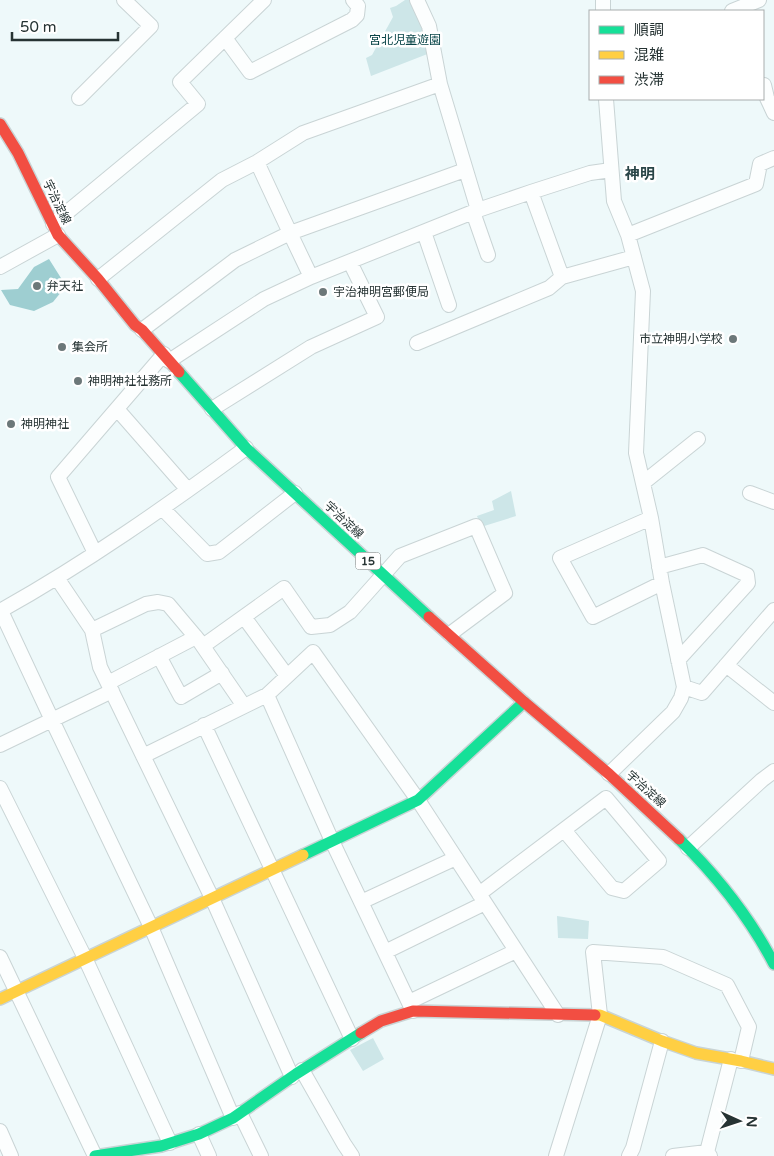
<svg xmlns="http://www.w3.org/2000/svg" width="774" height="1156" viewBox="0 0 774 1156" font-family="'Varela Round','Noto Sans JP',sans-serif">
<style>
.green{fill:#cde6e8}
.water{fill:#9eced1}
.lines{fill:none;stroke-linecap:round;stroke-linejoin:round}
.street-casing{stroke:#c9d4d5;stroke-width:16}
.fast-casing{stroke:#c9d4d5;stroke-width:14}
.slow-casing{stroke:#c9d4d5;stroke-width:14}
.jam-casing{stroke:#c9d4d5;stroke-width:14}
.street{stroke:#fcfefe;stroke-width:14}
.fast{stroke:#16e098;stroke-width:11}
.slow{stroke:#ffcf43;stroke-width:11}
.jam{stroke:#f24e42;stroke-width:11}
.poi-dot{fill:#6c7879;stroke:#fff;stroke-width:2}
.labels{text-anchor:middle;dominant-baseline:central;stroke-width:5;stroke-linejoin:round;paint-order:stroke}
.shield{fill:#fff;stroke:#677070;stroke-width:1}
.shield-label{font-size:11px;font-weight:bold;fill:#263333}
.park-label{font-size:12px;fill:#094548;stroke:#fff}
.street-label{font-size:12px;fill:#263333;stroke:#fff}
.poi-label{font-size:12px;fill:#263333;stroke:#fff;text-anchor:start}
.quarter-label{font-size:15px;font-weight:bold;fill:#294547;stroke:#fff}
</style>
<rect width="100%" height="100%" fill="#eef9fa"/>
<path class="green" d="M 405,0 L 409,0 L 425,31 L 430,53 L 371,76 L 366,58 L 372,55 L 393,17 L 390,8 L 396,6 Z
M 511,491 L 516,516 L 481,527 L 477,516 L 494,510 L 492,501 Z
M 557,916 L 589,921 L 588,939 L 558,938 Z
M 373,1038 L 384,1059 L 363,1071 L 350,1050 Z"/>
<path class="water" d="M 49,259 L 66,286 L 53,302 L 34,311 L 10,305 L 1,290 L 18,289 L 34,267 Z"/>
<g class="lines">
<defs>
<path id="street" d="M 417,0 L 429,26 L 440,84 L 478,210
M 603,0 L 603,11
M 732,11 L 759,0
M 225,38 L 250,72 L 352,20 L 357,15 L 358,6 L 353,0
M 764,85 L 767,98 L 774,113
M 79,98 L 151,26 L 124,0
M 606,99 L 614,201 L 628,235 L 643,291 L 636,453 L 651,518 L 662,583 L 684,687 L 681,698 L 673,712 L 609,774
M 257,162 L 290,233 L 311,277
M 531,192 L 562,277
M 473,212 L 488,255
M 53,224 L 198,104 L 180,82 L 264,0
M 424,232 L 449,305
M 628,235 L 756,184 L 760,164 L 774,158
M 0,267 L 58,235
M 98,279 L 222,180 L 257,162 L 303,133 L 440,84
M 142,330 L 235,260 L 290,233 L 465,170
M 417,343 L 549,288 L 562,277 L 634,257
M 169,361 L 264,299 L 311,277 L 478,210 L 531,192 L 590,173 L 611,170
M 117,409 L 188,490
M 212,409 L 311,347 L 377,317 L 350,262
M 643,483 L 698,439
M 750,493 L 774,502
M 163,509 L 207,554 L 219,552 L 295,493
M 651,518 L 560,558 L 593,617 L 662,583
M 95,553 L 58,477 L 164,354
M 659,567 L 703,555 L 747,575 L 748,583 L 678,660
M 57,578 L 92,630 L 100,667 L 212,898 L 292,1077
M 0,611 C 86,563 167,506 246,448
M 1,611 L 52,720 L 151,927 L 233,1118
M 244,617 L 287,676
M 92,630 L 146,604 L 158,602 L 168,604 L 200,642 L 244,706
M 203,646 L 284,588 L 311,627 L 330,625 L 350,612 L 400,556 L 476,526 L 505,593 L 450,634
M 159,656 L 181,697 L 222,673
M 726,665 L 774,703
M 108,683 L 196,637
M 684,687 L 702,693 L 774,610
M 267,695 L 332,841 L 413,1011
M 204,725 L 352,1039
M 0,745 L 112,691
M 143,756 L 267,695 L 313,652 L 418,800 L 558,1015
M 0,788 L 85,958 L 170,1143
M 688,848 L 762,780 L 774,771
M 479,894 L 606,798 L 659,861 L 624,891 L 612,888 L 564,830
M 361,902 L 456,858
M 385,952 L 485,903
M 0,957 L 95,1156
M 409,1002 L 516,951
M 302,1070 L 344,1144 L 352,1156
M 240,1113 L 261,1156
M 0,1131 L 11,1156
M 199,1134 L 209,1156
M 556,1156 L 600,1015 L 593,952 L 663,957 L 727,985 L 749,1027 L 741,1061
M 629,1156 L 633,1148 L 662,1041
M 673,1156 L 707,1152
M 710,1156 L 707,1152 L 731,1059"/>
<path id="fast" d="M 179,372 L 246,448 L 429,617
M 679,839 C 716,875 750,918 774,964
M 303,855 L 418,800 L 524,702
M 95,1156 L 161,1146 L 199,1134 L 233,1118 L 296,1074 L 361,1033"/>
<path id="slow" d="M 0,999 L 303,855
M 595,1015 L 600,1015 L 662,1041 L 696,1053 L 741,1061 L 774,1069"/>
<path id="jam" d="M 0,124 L 18,153 L 58,235 L 98,279 L 135,325 L 142,330 L 179,372
M 429,617 L 524,702 L 609,774 L 679,839
M 361,1033 L 381,1021 L 413,1011 L 595,1015"/>
</defs>
<use href="#street" class="street-casing"/>
<use href="#fast" class="fast-casing"/>
<use href="#slow" class="slow-casing"/>
<use href="#jam" class="jam-casing"/>
<use href="#street" class="street"/>
<use href="#fast" class="fast"/>
<use href="#slow" class="slow"/>
<use href="#jam" class="jam"/>
</g>
<g class="poi-dot">
<circle cx="37" cy="286" r="5"/>
<circle cx="323" cy="292" r="5"/>
<circle cx="733" cy="339" r="5"/>
<circle cx="62" cy="347" r="5"/>
<circle cx="78" cy="381" r="5"/>
<circle cx="11" cy="424" r="5"/>
</g>
<g class="labels">
<rect class="shield" x="355.5" y="552.5" width="25" height="17" rx="4"/>
<g class="shield-label">
<text x="368" y="561">15</text>
</g>
<g class="park-label">
<text x="405" y="40">宮北児童遊園</text>
</g>
<g class="street-label">
<text transform="translate(57 202) rotate(64)">宇治淀線</text>
<text transform="translate(344 520) rotate(43)">宇治淀線</text>
<text transform="translate(646 789) rotate(42)">宇治淀線</text>
</g>
<g class="poi-label">
<text x="47" y="286">弁天社</text>
<text x="333" y="292">宇治神明宮郵便局</text>
<text x="723" y="339" text-anchor="end">市立神明小学校</text>
<text x="72" y="347">集会所</text>
<text x="88" y="381">神明神社社務所</text>
<text x="21" y="424">神明神社</text>
</g>
<g class="quarter-label">
<text x="640" y="174">神明</text>
</g>
</g>
<rect x="589" y="10" width="175" height="90" fill="#ffffff" stroke="#a8adad"/>
<rect x="599" y="26" width="25" height="8" fill="#16e098" stroke="#a8adad"/>
<text x="634" y="35" font-size="15" fill="#263333">順調</text>
<rect x="599" y="51" width="25" height="8" fill="#ffcf43" stroke="#a8adad"/>
<text x="634" y="60" font-size="15" fill="#263333">混雑</text>
<rect x="599" y="76" width="25" height="8" fill="#f24e42" stroke="#a8adad"/>
<text x="634" y="85" font-size="15" fill="#263333">渋滞</text>
<g transform="translate(739 1121) rotate(93)" stroke="#ffffff" stroke-width="4" paint-order="stroke">
<path d="M0-4L9 19L0 12L-9 19Z" fill="#263333"/>
<text y="-8" font-size="14" font-weight="bold" text-anchor="middle" fill="#263333">N</text>
</g>
<path d="M12 32v8h106v-8" fill="none" stroke="#263333" stroke-width="2.5"/>
<text x="20" y="32" font-size="15" fill="#263333" stroke="#ffffff" stroke-width="4" paint-order="stroke">50 m</text>
</svg>
